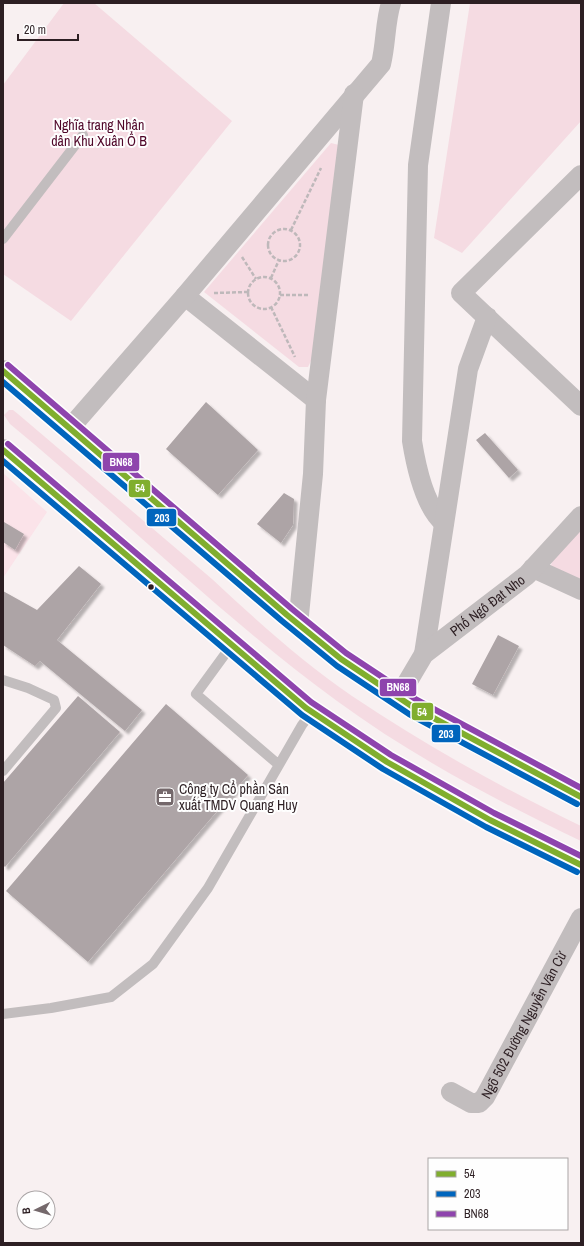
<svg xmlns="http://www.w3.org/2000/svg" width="584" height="1246" viewBox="0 0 584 1246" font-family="'Archivo Narrow',sans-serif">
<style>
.built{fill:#fbe3e9}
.green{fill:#f5dbe2}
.building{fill:#ada4a6;filter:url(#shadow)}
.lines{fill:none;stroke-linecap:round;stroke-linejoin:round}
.path{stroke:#beb8ba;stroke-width:2.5;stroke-dasharray:4 2;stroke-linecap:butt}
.service{stroke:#c2bdbe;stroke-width:10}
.minor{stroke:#c2bdbe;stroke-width:20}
.primary{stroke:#bdb5b7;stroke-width:22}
.bus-1-casing{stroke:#fefefe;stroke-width:9}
.bus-2-casing{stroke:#fefefe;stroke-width:9}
.bus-3-casing{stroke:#fefefe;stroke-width:9}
.bus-1{stroke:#80ae2e;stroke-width:6}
.bus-2{stroke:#0065bd;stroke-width:6}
.bus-3{stroke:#8e44ad;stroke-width:6}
.bus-dot{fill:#2d1f23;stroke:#fefefe;stroke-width:1.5}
.labels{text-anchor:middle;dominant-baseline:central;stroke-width:4;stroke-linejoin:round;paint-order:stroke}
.park-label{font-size:14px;fill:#500729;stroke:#fefefe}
.street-label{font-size:14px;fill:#2d1f23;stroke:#fefefe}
.poi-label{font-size:14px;fill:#2d1f23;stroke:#fefefe;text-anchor:start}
.line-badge{stroke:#fefefe;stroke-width:1.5}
.badge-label{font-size:11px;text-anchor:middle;font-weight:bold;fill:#fff}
</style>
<defs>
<filter id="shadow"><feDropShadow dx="3.5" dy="3.5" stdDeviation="1" flood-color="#0004"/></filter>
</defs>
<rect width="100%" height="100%" fill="#f8f0f1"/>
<path class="built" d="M 3,473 L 47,512 L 3,578 Z"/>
<path class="green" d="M 64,3 L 94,3 L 232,121 L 71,321 L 3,274 L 3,85 Z
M 470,3 L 581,3 L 581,121 L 462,253 L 434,238 Z
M 331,143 L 339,145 L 312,359 L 308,367 L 299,367 L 204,292 Z
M 9,410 L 13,410 L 18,414 L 212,579 C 256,620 302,662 352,696 C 425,745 502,788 581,826 L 581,841 C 497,801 412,756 337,701 C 222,617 120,515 10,424 L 4,415 Z
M 581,529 L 581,584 L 551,566 L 552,561 Z"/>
<path class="building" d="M 206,402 L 258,450 L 218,495 L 166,449 Z
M 485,433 L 518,470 L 509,478 L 476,440 Z
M 284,493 L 294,499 L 293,525 L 281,543 L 257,524 Z
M 4,522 L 24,534 L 15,550 L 3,542 Z
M 79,566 L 101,584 L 57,640 L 142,710 L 125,731 L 40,661 L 35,666 L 3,645 L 3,591 L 37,610 Z
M 498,635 L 519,646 L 493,695 L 472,684 Z
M 78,696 L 120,732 L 5,867 L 3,865 L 3,783 Z
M 166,704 L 248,775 L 88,962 L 6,891 Z"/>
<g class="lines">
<path class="path" d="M268 245a16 16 0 1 1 32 0a16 16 0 1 1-32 0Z
M 291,230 L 321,168
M 242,257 L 256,279
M248 293a16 16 0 1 1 32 0a16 16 0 1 1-32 0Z
M 271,278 L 279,260
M 214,293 L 248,292
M 280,295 L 309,295
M 271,307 L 295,357"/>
<path class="service" d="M 3,239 L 83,135
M 231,646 L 196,694 L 279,765
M 3,680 L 28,688 L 54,700 L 56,708 L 3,771
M 3,1014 L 51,1008 L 111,997 L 153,964 L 208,888 L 302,725 L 312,712"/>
<g class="minor">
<path d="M 441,3 L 418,165 L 412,441 C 416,466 425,507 444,523"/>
<path d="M 581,175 L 461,293 L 581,406"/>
<path d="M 185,296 L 316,400"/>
<path d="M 70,428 L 185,296 L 381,64 C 386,44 385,22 391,3"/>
<path d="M 533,568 L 581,590"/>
<path d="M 298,625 L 313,474 L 316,400 L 354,94"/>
<path d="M 424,654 L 468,369 L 487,317"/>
<path id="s1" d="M 398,698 L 424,654 L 527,575 L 581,516"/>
<path id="s2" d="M 451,1092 L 471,1103 L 479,1103 L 485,1097 L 581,918"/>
</g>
<path class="primary" d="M 3,371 L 287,615 L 341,659 L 413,707 L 481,745 L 581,797
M 3,450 L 306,708 L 387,762 L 490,820 L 581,865"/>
<defs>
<path id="bus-1" d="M 3,371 L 287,615 L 341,659 L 413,707 L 581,797
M 3,450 L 306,708 L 387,762 L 490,820 L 581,865"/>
<path id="bus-2" d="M 3,382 L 282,621 L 337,666 L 409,714 L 577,804
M 3,461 L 302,715 L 383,769 L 486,827 L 577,872"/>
<path id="bus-3" d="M 8,365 L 292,609 L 346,653 L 417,700 L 581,788
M 8,444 L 311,702 L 391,755 L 494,813 L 581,856"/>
</defs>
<use href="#bus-1" class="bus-1-casing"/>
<use href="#bus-2" class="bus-2-casing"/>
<use href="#bus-3" class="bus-3-casing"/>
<use href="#bus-1" class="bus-1"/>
<use href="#bus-2" class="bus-2"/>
<use href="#bus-3" class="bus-3"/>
</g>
<defs>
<symbol id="office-square" viewBox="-11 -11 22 22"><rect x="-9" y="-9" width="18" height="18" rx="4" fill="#74686b" stroke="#fefefe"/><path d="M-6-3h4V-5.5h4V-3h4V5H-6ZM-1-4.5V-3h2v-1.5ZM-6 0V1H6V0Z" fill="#fff"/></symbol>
</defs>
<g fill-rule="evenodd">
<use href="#office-square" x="154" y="786" width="22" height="22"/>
</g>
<circle class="bus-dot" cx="151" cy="587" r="3.5"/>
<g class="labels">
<g class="park-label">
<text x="99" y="125">Nghĩa trang Nhân<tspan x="99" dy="16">dân Khu Xuân Ổ B</tspan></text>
</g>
<g class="street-label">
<text stroke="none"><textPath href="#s1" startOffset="131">Phố Ngô Đạt Nho</textPath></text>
<text stroke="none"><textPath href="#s2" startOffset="121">Ngõ 502 Đường Nguyễn Văn Cừ</textPath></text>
</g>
<g class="poi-label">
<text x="179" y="789">Công ty Cổ phần Sản<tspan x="179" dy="16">xuất TMDV Quang Huy</tspan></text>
</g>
</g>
<g class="line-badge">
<rect x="102" y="452" width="38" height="20" rx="4" fill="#8e44ad"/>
<rect x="128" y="479" width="23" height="19" rx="4" fill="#80ae2e"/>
<rect x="146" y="508" width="31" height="19" rx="4" fill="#0065bd"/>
<rect x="379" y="678" width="38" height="19" rx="4" fill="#8e44ad"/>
<rect x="411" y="702" width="23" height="19" rx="4" fill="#80ae2e"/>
<rect x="431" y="724" width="30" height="19" rx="4" fill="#0065bd"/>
</g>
<g class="badge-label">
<text x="121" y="466">BN68</text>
<text x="140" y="492">54</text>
<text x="162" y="522">203</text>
<text x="398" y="691">BN68</text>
<text x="422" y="716">54</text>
<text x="446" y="738">203</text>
</g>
<rect width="584" height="1246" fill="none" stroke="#2d1f23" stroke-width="8"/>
<rect x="428" y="1158" width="140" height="72" fill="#fefefe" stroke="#aaa5a6"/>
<rect x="436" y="1171" width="20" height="6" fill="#80ae2e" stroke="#aaa5a6"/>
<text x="464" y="1178" font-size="12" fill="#2d1f23">54</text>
<rect x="436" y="1191" width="20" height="6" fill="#0065bd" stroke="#aaa5a6"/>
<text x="464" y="1198" font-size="12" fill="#2d1f23">203</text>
<rect x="436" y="1211" width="20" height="6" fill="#8e44ad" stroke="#aaa5a6"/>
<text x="464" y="1218" font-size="12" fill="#2d1f23">BN68</text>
<g transform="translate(36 1210) rotate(265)"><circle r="19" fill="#fefefe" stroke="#aaa5a6"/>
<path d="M0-3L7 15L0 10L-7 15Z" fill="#74686b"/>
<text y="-6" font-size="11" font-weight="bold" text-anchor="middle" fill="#2d1f23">B</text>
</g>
<path d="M18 34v6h60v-6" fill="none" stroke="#2d1f23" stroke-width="2"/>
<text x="24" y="34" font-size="12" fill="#2d1f23" stroke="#fefefe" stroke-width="3" paint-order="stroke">20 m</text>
</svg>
